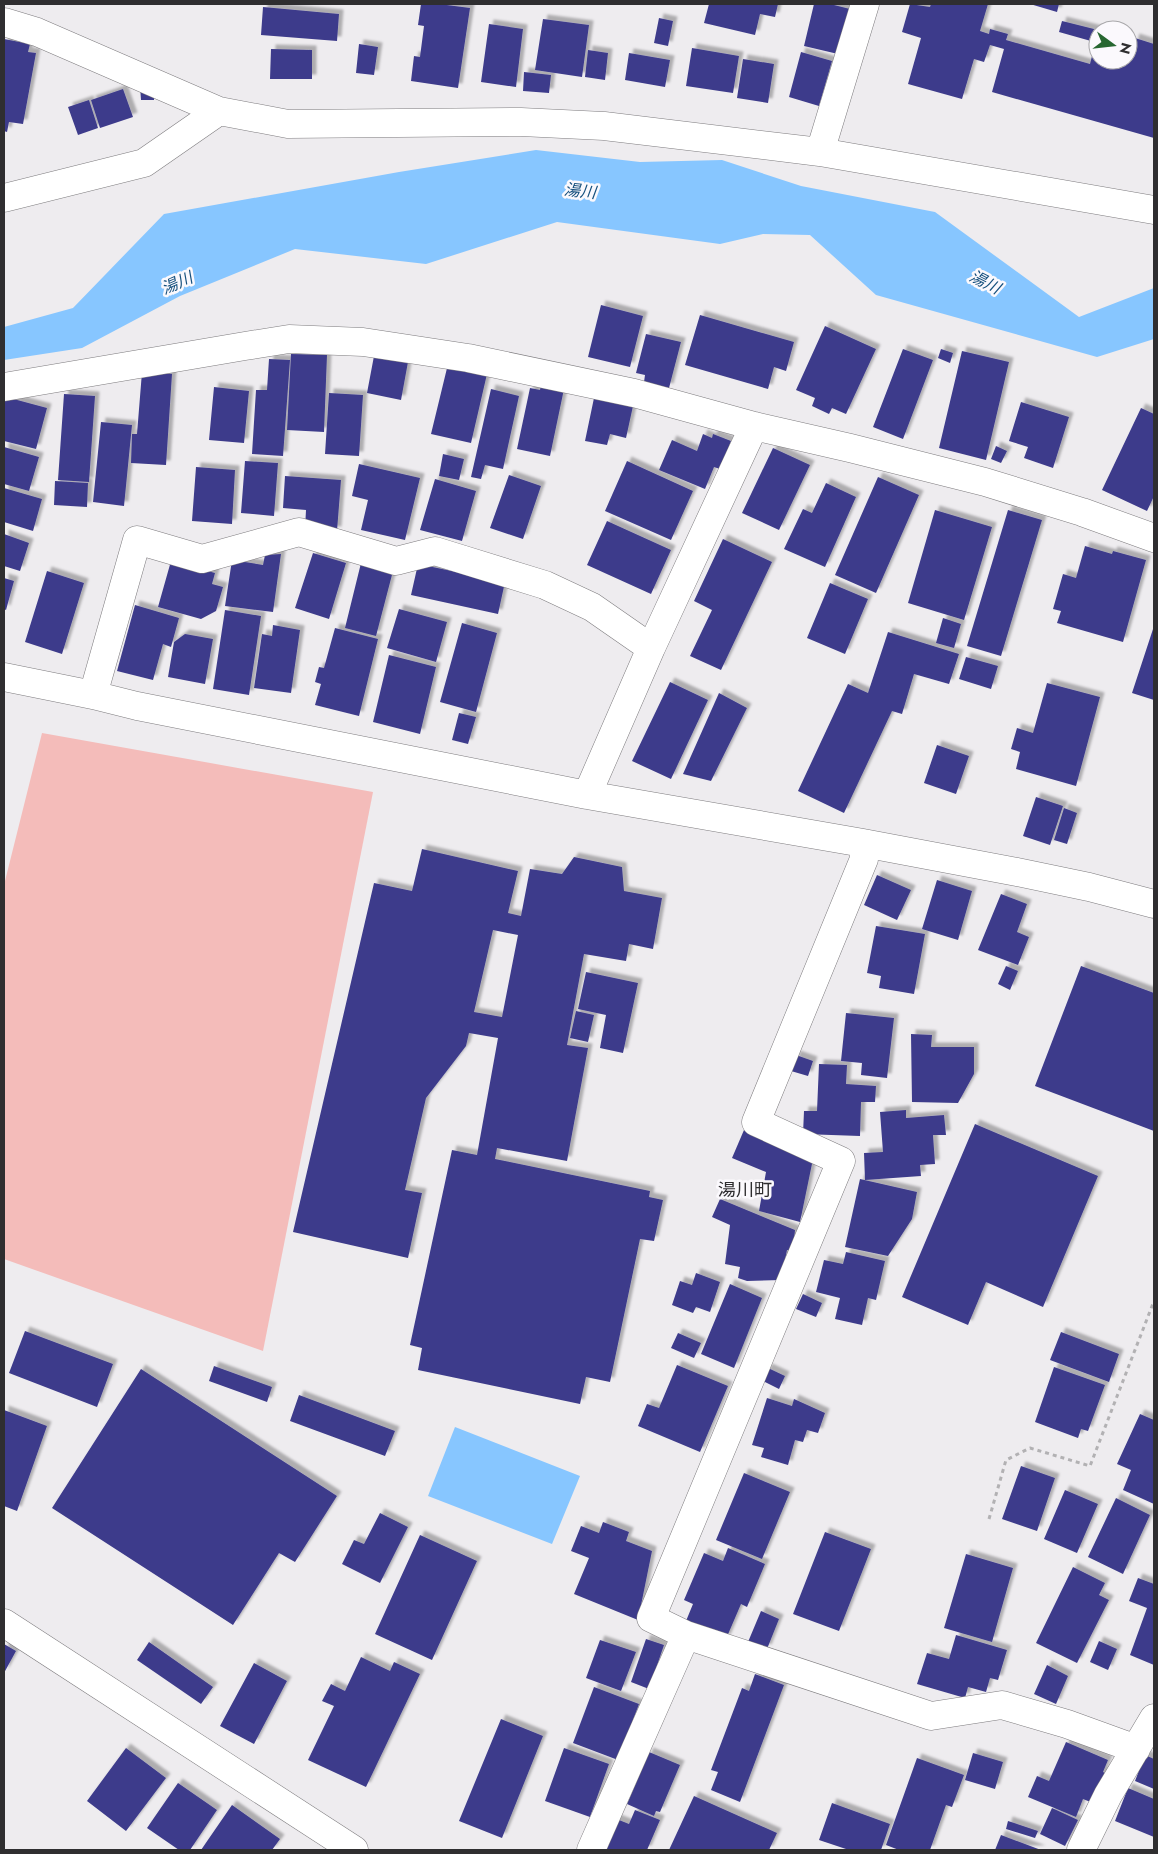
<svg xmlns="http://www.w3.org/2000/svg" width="1158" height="1854" viewBox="0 0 1158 1854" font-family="Jost,'Noto Sans JP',sans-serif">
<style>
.green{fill:#f4bcba}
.water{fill:#87c6ff}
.building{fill:#3d3b8b;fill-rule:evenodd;filter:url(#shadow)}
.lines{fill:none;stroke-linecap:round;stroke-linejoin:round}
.street-casing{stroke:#7e7c7f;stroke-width:29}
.secondary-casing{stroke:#7e7c7f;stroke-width:29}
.path{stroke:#b2b1b3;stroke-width:3;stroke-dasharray:4 4;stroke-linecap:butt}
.street{stroke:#fff;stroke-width:28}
.secondary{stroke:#fff;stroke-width:28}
.labels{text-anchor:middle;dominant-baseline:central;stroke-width:5;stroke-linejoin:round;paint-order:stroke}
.water-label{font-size:16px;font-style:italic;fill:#16507e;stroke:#fbf9fd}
.quarter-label{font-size:18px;fill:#2f2e30;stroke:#fbf9fd}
</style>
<defs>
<filter id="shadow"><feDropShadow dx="4.5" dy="-4.5" stdDeviation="1" flood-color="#0004"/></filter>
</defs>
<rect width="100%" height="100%" fill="#eeecef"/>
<path class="green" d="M 42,733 L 373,792 L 263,1351 L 4,1259 L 4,885 Z"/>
<path class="water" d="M 536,150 L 640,162 L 722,160 L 801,186 L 935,212 L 1079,317 L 1154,288 L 1154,339 L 1097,357 L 876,295 L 810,235 L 763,234 L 720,244 L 557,222 L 426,264 L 295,249 L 180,296 L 82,348 L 4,360 L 4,327 L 73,308 L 164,214 L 399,172 Z
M 455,1427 L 580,1476 L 552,1544 L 428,1496 Z"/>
<path class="building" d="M 421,4 L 439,4 L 470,8 L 458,88 L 411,81 L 414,56 L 420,57 L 424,26 L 418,25 Z
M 709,4 L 778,4 L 775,17 L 760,14 L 755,35 L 704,23 Z
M 814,4 L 830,4 L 850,9 L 838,54 L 804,46 Z
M 910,4 L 930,7 L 931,4 L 988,4 L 980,31 L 989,34 L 990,29 L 1008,34 L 1006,40 L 1090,64 L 1093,52 L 1098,54 L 1098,60 L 1120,60 L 1128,62 L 1135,38 L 1154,44 L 1154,138 L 992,92 L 1004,49 L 990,45 L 984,62 L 974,59 L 962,99 L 908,84 L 921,38 L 902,32 Z
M 1030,4 L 1059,4 L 1057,12 Z
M 263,7 L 339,14 L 337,41 L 261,35 Z
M 659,18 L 673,21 L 668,46 L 654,43 Z
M 543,19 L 589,25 L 582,77 L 535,70 Z
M 1062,21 L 1098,30 L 1098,43 L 1059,32 Z
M 489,24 L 523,29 L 516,87 L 481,82 Z
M 4,39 L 30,44 L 28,52 L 36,53 L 23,124 L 9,122 L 7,132 L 4,131 Z
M 359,44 L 378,47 L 374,75 L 356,73 Z
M 692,48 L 739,56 L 733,93 L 686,86 Z
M 271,49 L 312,50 L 312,79 L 270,79 Z
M 588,50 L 608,53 L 605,80 L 585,77 Z
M 801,52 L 832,61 L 819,106 L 789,97 Z
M 629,53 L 670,60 L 665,87 L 625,80 Z
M 743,59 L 774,64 L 768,103 L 737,98 Z
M 524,72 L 551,75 L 549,93 L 523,91 Z
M 154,85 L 154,100 L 141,100 L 140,86 Z
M 123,89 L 133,117 L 100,128 L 91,100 Z
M 89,100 L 98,128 L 78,135 L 68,107 Z
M 601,305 L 643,316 L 630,367 L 588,357 Z
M 700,315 L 794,342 L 786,371 L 774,367 L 768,389 L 685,365 Z
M 825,326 L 876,349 L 846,414 L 832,408 L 829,414 L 812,406 L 815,398 L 796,390 Z
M 646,334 L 681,342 L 669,388 L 644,382 L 645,375 L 636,373 Z
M 903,349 L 933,360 L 903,439 L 873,427 Z
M 941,349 L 953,353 L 950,363 L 938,358 Z
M 962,351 L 1009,362 L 986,460 L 939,448 Z
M 291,354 L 327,355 L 324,432 L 287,430 Z
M 374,356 L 408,362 L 401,400 L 367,393 Z
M 269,359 L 290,360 L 283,456 L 252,454 L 256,390 L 267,390 Z
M 448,364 L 487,374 L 471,443 L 431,434 Z
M 142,372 L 172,374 L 166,465 L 131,463 L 132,434 L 137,434 Z
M 541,385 L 564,389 L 550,456 L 517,449 L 530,388 L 540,390 Z
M 214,387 L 249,391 L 244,443 L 209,440 Z
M 491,389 L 519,396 L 503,469 L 485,465 L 481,479 L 471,477 Z
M 329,393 L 363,395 L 359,456 L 325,454 Z
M 64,394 L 95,396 L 89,482 L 58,480 Z
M 6,397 L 47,408 L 36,449 L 4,441 L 4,404 Z
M 594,398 L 633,406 L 626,438 L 610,434 L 607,445 L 585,441 Z
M 1021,402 L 1069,417 L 1053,468 L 1024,458 L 1028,447 L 1009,441 Z
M 1141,408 L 1154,414 L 1154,496 L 1147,511 L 1102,490 Z
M 101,422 L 132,425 L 124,506 L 93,502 Z
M 703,434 L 712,438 L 713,434 L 731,441 L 720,469 L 714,467 L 705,489 L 659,470 L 672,440 L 697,451 Z
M 996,446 L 1007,451 L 1001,463 L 991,459 Z
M 4,447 L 39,457 L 29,491 L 4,484 Z
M 773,448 L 810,465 L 779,530 L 742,513 Z
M 443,454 L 464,459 L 459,480 L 439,476 Z
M 245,461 L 278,463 L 274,516 L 241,513 Z
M 627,461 L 693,491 L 671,540 L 605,511 Z
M 359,464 L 420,478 L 405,540 L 361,530 L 368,500 L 352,496 Z
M 196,467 L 235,470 L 232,524 L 192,521 Z
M 509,475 L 541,486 L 523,539 L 490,528 Z
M 285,476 L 341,480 L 337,531 L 305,529 L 306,510 L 283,508 Z
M 878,477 L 919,495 L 876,593 L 835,575 Z
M 435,479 L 476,491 L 462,541 L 420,530 Z
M 55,481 L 88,483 L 87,507 L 54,505 Z
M 826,483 L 856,497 L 825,567 L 784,549 L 803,509 L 812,513 Z
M 4,488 L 42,499 L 33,531 L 4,522 Z
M 935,510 L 992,527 L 964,620 L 908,603 Z
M 1008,510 L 1042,520 L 1001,656 L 967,646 Z
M 607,521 L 671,550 L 651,594 L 587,565 Z
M 4,534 L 29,543 L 20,571 L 4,566 Z
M 723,539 L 772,562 L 721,670 L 690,656 L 712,610 L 694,601 Z
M 1085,546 L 1112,554 L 1113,551 L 1146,560 L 1123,642 L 1057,623 L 1061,611 L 1053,609 L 1063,574 L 1076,578 Z
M 313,553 L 346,563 L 329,619 L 295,608 Z
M 281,554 L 273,612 L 225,606 L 232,560 L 263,565 L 265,555 Z
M 171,561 L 215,573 L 212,584 L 223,587 L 216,611 L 201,619 L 158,607 Z
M 361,563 L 393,571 L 376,636 L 345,628 Z
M 418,564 L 505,582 L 498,614 L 411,595 Z
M 47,571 L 84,583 L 62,654 L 25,642 Z
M 4,578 L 14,581 L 6,610 L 4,609 Z
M 830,583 L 868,599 L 845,654 L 807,638 Z
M 135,605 L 179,618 L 171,647 L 163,644 L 153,680 L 117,671 Z
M 399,609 L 447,622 L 436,662 L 387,648 Z
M 225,610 L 261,616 L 249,695 L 213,689 Z
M 943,618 L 961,624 L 954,648 L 936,643 Z
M 462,623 L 497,633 L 476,712 L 440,702 Z
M 273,625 L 300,630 L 291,693 L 254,688 L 262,634 L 272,636 Z
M 1154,626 L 1154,700 L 1132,693 Z
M 335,628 L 378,639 L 359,716 L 315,705 L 321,684 L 315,682 L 319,667 L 324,668 Z
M 888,632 L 959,654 L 949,684 L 914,674 L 902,714 L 892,711 L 844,813 L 798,791 L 848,684 L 868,693 Z
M 185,634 L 213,639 L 205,684 L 168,677 L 174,642 Z
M 389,655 L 436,667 L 420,734 L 373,722 Z
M 966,657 L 998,666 L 991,689 L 959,679 Z
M 670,682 L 708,700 L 671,779 L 632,761 Z
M 1047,683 L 1100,697 L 1076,786 L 1016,769 L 1020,752 L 1011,749 L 1017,728 L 1033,733 Z
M 719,693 L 747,708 L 711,781 L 683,774 Z
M 459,713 L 476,717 L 468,744 L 452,740 Z
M 937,745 L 969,756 L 956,794 L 924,783 Z
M 1036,797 L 1063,806 L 1050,845 L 1023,836 Z
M 1064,808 L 1077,813 L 1067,844 L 1054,840 Z
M 422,849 L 518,871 L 508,913 L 521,916 L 530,869 L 562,874 L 574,857 L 622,867 L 624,891 L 662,898 L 653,949 L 629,944 L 626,961 L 584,954 L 567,1045 L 588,1048 L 567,1161 L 497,1148 L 495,1159 L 650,1191 L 649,1197 L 663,1200 L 654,1241 L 640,1239 L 610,1382 L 586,1377 L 580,1404 L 418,1370 L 422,1348 L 410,1345 L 452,1150 L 477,1155 L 498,1038 L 469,1033 L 466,1046 L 426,1098 L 405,1190 L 422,1193 L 408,1258 L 293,1232 L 374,883 L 412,891 ZM 493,930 L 518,935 L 502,1017 L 474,1012 Z
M 877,875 L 911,890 L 897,920 L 864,905 Z
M 937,880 L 972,891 L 958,940 L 922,929 Z
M 1001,894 L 1027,904 L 1017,932 L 1029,937 L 1018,965 L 978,950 Z
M 876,926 L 925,934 L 914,994 L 879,988 L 881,976 L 867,973 Z
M 1006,966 L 1018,971 L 1010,990 L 998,984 Z
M 1081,966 L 1154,993 L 1154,1131 L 1035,1086 Z
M 586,972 L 638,983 L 623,1053 L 600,1048 L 606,1015 L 578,1009 Z
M 576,1011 L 594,1015 L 588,1042 L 570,1038 Z
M 846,1013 L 894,1018 L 887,1078 L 861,1075 L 862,1063 L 841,1061 Z
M 911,1034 L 932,1035 L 931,1047 L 974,1047 L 974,1074 L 958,1103 L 912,1102 Z
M 796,1055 L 813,1061 L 808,1076 L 791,1071 Z
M 819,1064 L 847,1065 L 846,1084 L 876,1086 L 875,1102 L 861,1102 L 860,1136 L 803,1134 L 804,1111 L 817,1111 Z
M 906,1110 L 906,1118 L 944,1115 L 946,1135 L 933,1135 L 935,1164 L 920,1165 L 921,1176 L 865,1180 L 864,1153 L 883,1152 L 880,1112 Z
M 975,1124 L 1098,1176 L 1043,1307 L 986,1282 L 968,1325 L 902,1297 Z
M 744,1130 L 813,1159 L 800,1222 L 759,1211 L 766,1172 L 732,1158 Z
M 860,1179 L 917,1192 L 912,1219 L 888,1256 L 845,1247 Z
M 720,1199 L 795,1230 L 793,1251 L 787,1250 L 781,1280 L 747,1281 L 738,1278 L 740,1267 L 725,1264 L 730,1225 L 712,1217 Z
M 846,1252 L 885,1261 L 876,1300 L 868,1298 L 862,1325 L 835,1319 L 840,1298 L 816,1292 L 824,1260 L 843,1264 Z
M 696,1273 L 720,1282 L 710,1312 L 696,1307 L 693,1313 L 672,1305 L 680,1281 L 692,1285 Z
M 730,1284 L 762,1298 L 734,1368 L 701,1354 Z
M 803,1294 L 822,1303 L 816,1317 L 796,1309 Z
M 25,1331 L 113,1364 L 97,1407 L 9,1373 Z
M 1061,1332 L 1119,1354 L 1109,1382 L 1050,1360 Z
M 678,1333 L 701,1343 L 694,1358 L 671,1348 Z
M 677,1365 L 728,1386 L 700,1452 L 638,1426 L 647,1404 L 659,1408 Z
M 214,1366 L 272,1387 L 267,1402 L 209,1381 Z
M 1054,1367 L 1105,1385 L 1088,1431 L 1081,1429 L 1078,1438 L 1035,1422 Z
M 768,1368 L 785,1376 L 779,1389 L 761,1380 Z
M 141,1369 L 337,1496 L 295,1562 L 279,1553 L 233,1625 L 52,1508 Z
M 299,1395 L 395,1431 L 385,1456 L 290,1421 Z
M 767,1398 L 792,1406 L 794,1399 L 825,1413 L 818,1433 L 807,1430 L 803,1442 L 795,1440 L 788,1465 L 761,1457 L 764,1448 L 752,1445 Z
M 4,1410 L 47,1426 L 17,1511 L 4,1506 Z
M 1140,1414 L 1154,1420 L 1154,1504 L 1123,1490 L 1131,1470 L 1117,1464 Z
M 1021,1466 L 1055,1478 L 1037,1531 L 1002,1519 Z
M 744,1473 L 790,1492 L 762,1559 L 716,1540 Z
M 1065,1490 L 1098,1504 L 1077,1553 L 1044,1539 Z
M 1116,1498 L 1150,1515 L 1123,1574 L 1088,1557 Z
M 380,1513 L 408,1527 L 380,1583 L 342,1564 L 354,1540 L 364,1544 Z
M 603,1522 L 629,1532 L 626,1541 L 652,1551 L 638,1620 L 574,1594 L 589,1558 L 571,1551 L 581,1526 L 599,1533 Z
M 825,1532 L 871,1549 L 839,1631 L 793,1614 Z
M 420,1535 L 477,1561 L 432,1660 L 375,1634 Z
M 728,1548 L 765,1564 L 747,1607 L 741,1604 L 726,1639 L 686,1621 L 693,1604 L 684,1600 L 704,1553 L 723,1561 Z
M 966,1554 L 1013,1568 L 992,1642 L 944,1628 Z
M 1073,1567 L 1105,1583 L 1099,1595 L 1109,1600 L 1077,1663 L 1036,1643 Z
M 1138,1578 L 1154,1584 L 1154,1665 L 1130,1655 L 1147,1608 L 1129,1601 Z
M 761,1611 L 779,1619 L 767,1649 L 748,1642 Z
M 956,1635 L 1007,1650 L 998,1680 L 990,1678 L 986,1692 L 968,1687 L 965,1698 L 917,1684 L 927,1653 L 949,1659 Z
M 646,1639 L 664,1645 L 649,1689 L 631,1682 Z
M 600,1640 L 636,1652 L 621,1691 L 586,1678 Z
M 1099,1641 L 1117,1649 L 1108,1670 L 1090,1662 Z
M 149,1642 L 213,1687 L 201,1704 L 137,1660 Z
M 4,1644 L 16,1651 L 4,1673 Z
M 361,1657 L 390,1671 L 394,1662 L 420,1674 L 366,1787 L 308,1760 L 334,1706 L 322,1701 L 331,1684 L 345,1691 Z
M 254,1663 L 287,1681 L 254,1744 L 220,1726 Z
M 1047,1665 L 1068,1676 L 1056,1704 L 1034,1694 Z
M 755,1674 L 784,1685 L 740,1802 L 711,1790 L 718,1772 L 711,1770 L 742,1688 L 749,1691 Z
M 594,1687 L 639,1704 L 618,1760 L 573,1743 Z
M 501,1719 L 543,1736 L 502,1838 L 459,1821 Z
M 1066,1742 L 1108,1760 L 1103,1772 L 1105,1773 L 1093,1803 L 1083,1799 L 1076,1817 L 1028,1797 L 1037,1776 L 1049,1781 Z
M 126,1748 L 166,1778 L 126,1831 L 87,1801 Z
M 564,1748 L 609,1764 L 590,1817 L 545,1801 Z
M 649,1752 L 680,1765 L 660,1812 L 656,1811 L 654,1816 L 627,1804 Z
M 973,1753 L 1003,1762 L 995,1789 L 965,1780 Z
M 1145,1755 L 1154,1759 L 1154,1789 L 1135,1781 Z
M 917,1758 L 964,1775 L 952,1807 L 946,1805 L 930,1850 L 899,1850 L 886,1845 Z
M 178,1783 L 217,1810 L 190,1850 L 179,1850 L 147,1828 Z
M 1128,1788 L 1154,1799 L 1154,1837 L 1115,1821 Z
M 694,1796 L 777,1833 L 769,1850 L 669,1850 Z
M 832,1803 L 890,1824 L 881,1850 L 849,1850 L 819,1840 Z
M 232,1805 L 280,1839 L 272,1850 L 201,1850 Z
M 1052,1808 L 1078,1820 L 1065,1846 L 1040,1834 Z
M 635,1810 L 660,1820 L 647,1850 L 601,1850 L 614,1818 L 629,1824 Z
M 1008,1821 L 1038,1831 L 1035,1838 L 1006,1829 Z
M 1001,1835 L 1041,1850 L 995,1850 Z"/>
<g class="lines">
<defs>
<path id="street" d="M 4,22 L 37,32 L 219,111
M 820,152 L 865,4
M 4,198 L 144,163 L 219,111 L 288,124 L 521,122 L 604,126 L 820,152 L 1154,210
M 4,387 L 245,346 L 289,339 L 363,342 L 468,358 L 634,393 L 754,426 L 850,448 L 985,482 L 1082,512 L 1154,538
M 4,677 L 93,695 L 137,706 L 587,795 L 863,843 L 1017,872 L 1089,887 L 1154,904
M 93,695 L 137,540 L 202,559 L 299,532 L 396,561 L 435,551 L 545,585 L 592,607 L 651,648
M 587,795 L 651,648 L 754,426
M 863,843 L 864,859 L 756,1122 L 841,1161 L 651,1618 L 686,1635 L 931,1716 L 1002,1705 L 1067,1724 L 1136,1749
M 591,1850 L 686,1635
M 1081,1850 L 1108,1795 L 1154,1718"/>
<path id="secondary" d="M 4,1623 L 354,1850"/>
</defs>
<use href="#street" class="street-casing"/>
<use href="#secondary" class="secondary-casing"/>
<path class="path" d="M 989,1519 L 1006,1460 L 1030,1448 L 1090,1466 L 1154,1301"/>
<use href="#street" class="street"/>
<use href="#secondary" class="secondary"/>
</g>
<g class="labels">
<g class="water-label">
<text transform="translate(580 191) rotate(6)">湯川</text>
<text transform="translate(985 282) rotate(27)">湯川</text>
<text transform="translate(177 283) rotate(-24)">湯川</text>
</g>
<g class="quarter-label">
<text x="745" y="1190">湯川町</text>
</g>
</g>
<rect width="1158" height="1854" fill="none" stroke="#2f2e30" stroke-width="10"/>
<g transform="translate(1113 45) rotate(105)"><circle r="24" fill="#fbf9fd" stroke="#a9a8ab"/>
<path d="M0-4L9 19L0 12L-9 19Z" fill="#276731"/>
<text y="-8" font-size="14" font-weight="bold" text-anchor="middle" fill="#2f2e30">N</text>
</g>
</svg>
